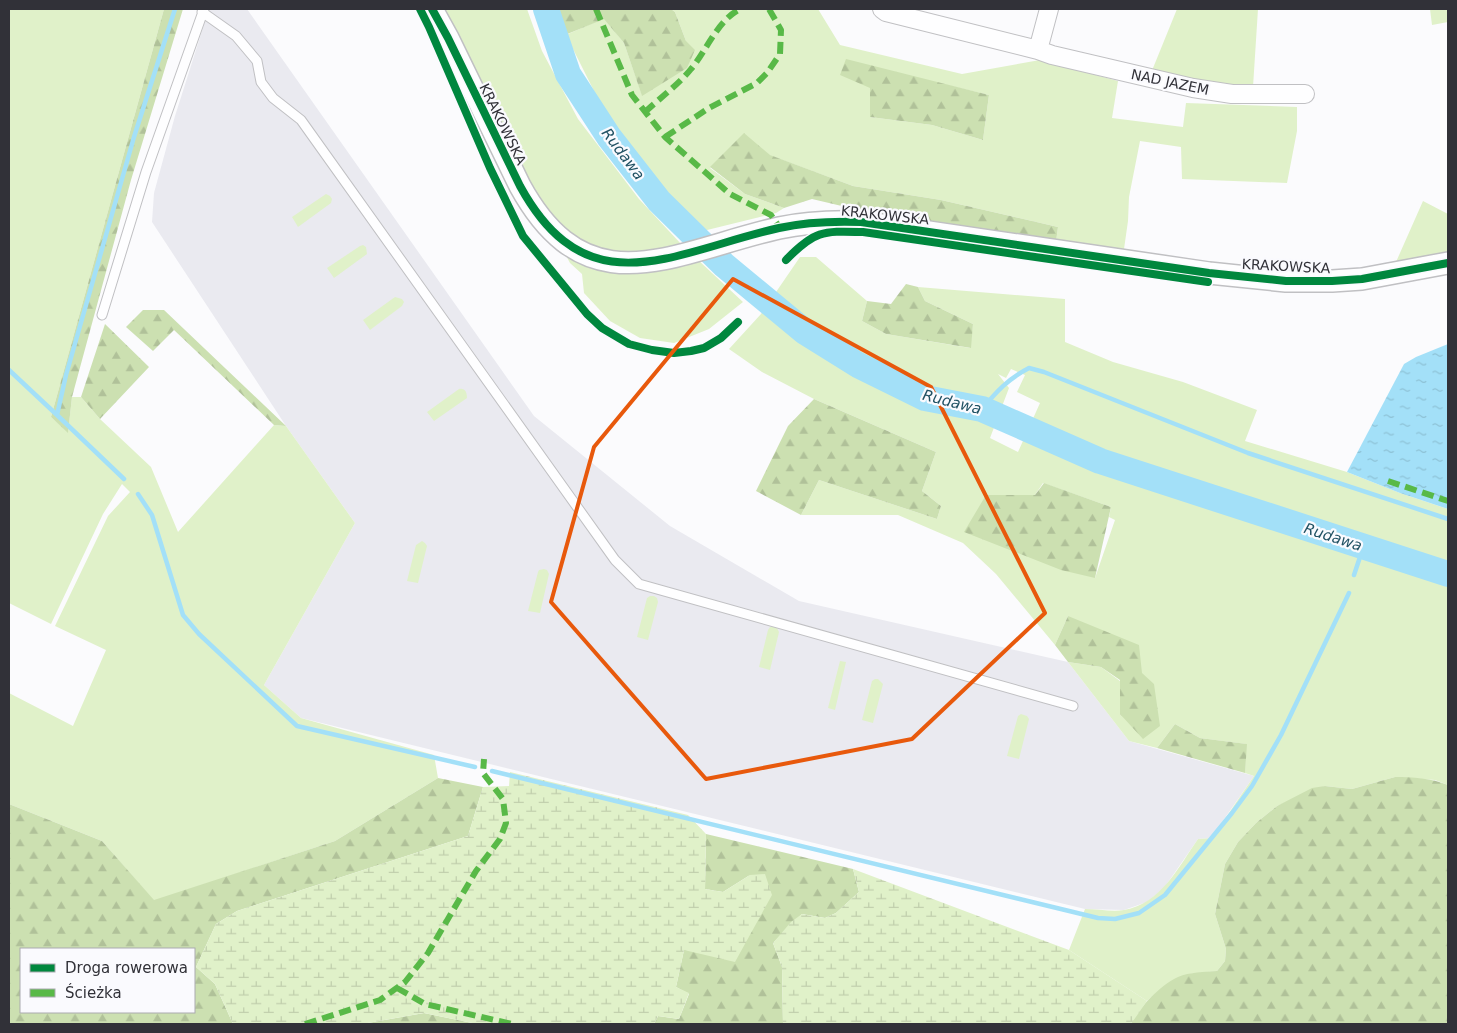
<svg xmlns="http://www.w3.org/2000/svg" width="1457" height="1033" viewBox="0 0 1457 1033" font-family="'DejaVu Sans',sans-serif">
<style>
.built{fill:#eaeaf0}
.green{fill:#e0f1c9;fill-rule:evenodd}
.forest{fill:url(#forest-firs);fill-rule:evenodd}
.wetland{fill:url(#wetland-marsh)}
.water{fill:url(#water-ripples)}
.lines{fill:none;stroke-linecap:round;stroke-linejoin:round}
.stream{stroke:#a3e0f8;stroke-width:4.5}
.river{stroke:#a3e0f8;stroke-width:26}
.service-casing{stroke:#c0c0c3;stroke-width:11}
.minor-casing{stroke:#c0c0c3;stroke-width:20}
.tertiary-casing{stroke:#c0c0c3;stroke-width:24}
.service{stroke:#fefeff;stroke-width:9}
.minor{stroke:#fefeff;stroke-width:18}
.tertiary{stroke:#fefeff;stroke-width:21}
.quiet{stroke:#58b947;stroke-width:6;stroke-dasharray:12 6;stroke-linecap:butt}
.cycleway-casing{stroke:#fafafe;stroke-width:11}
.cycleway{stroke:#00873e;stroke-width:8}
.marked{fill:none;stroke:#e8590c;stroke-width:4;stroke-linejoin:round}
.labels{text-anchor:middle;dominant-baseline:central;stroke-width:4.5;stroke-linejoin:round;paint-order:stroke}
.street-label{font-size:14px;fill:#313138;stroke:#fafafe}
.water-label{font-size:15px;font-style:italic;fill:#215264;stroke:#fafafe}
</style>
<defs>
<pattern id="forest-firs" width="22" height="20" patternUnits="userSpaceOnUse" patternTransform="scale(1.25)"><rect width="22" height="20" fill="#cce0b1"/><path d="M5 1l3.5 6h-7zM16 11l3.5 6h-7z" fill="#b0c199"/></pattern>
<pattern id="wetland-marsh" width="20" height="14" patternUnits="userSpaceOnUse" patternTransform="scale(1.25)"><rect width="20" height="14" fill="#e0f1c9"/><path d="M1 5h8M5 5V1M11 12h8M15 12V8" fill="none" stroke="#c1cfad"/></pattern>
<pattern id="water-ripples" width="26" height="14" patternUnits="userSpaceOnUse" patternTransform="scale(1.25)"><rect width="26" height="14" fill="#a3e0f8"/><path d="M2 4q2-2 4 0t4 0M15 11q2-2 4 0t4 0" fill="none" stroke="#8dc1d5"/></pattern>
</defs>
<rect width="100%" height="100%" fill="#fbfbfd"/>
<path class="built" d="M 209,9 L 247,9 L 534,416 L 670,526 L 799,601 L 1068,662 L 1129,741 L 1254,776 L 1211,838 L 1198,839 L 1164,888 L 1147,902 L 1124,910 L 1085,909 L 301,718 L 264,685 L 355,523 L 286,426 L 152,222 L 154,193 L 175,116 Z"/>
<path class="green" d="M 9,9 L 164,9 L 51,417 L 68,432 L 72,397 L 81,397 L 100,419 L 151,467 L 178,532 L 274,425 L 286,426 L 355,523 L 264,685 L 301,718 L 434,755 L 438,778 L 335,841 L 154,901 L 102,841 L 9,804 L 9,693 L 73,726 L 106,650 L 55,626 L 108,516 L 130,492 L 122,484 L 103,514 L 51,624 L 9,603 Z
M 444,9 L 527,9 L 542,51 L 578,119 L 639,199 L 682,245 L 743,302 L 709,329 L 674,343 L 640,338 L 610,321 L 584,293 L 582,274 L 570,263 L 518,165 Z
M 671,9 L 818,9 L 840,45 L 962,74 L 1040,60 L 1118,81 L 1112,118 L 1183,127 L 1186,103 L 1297,107 L 1297,131 L 1287,183 L 1182,179 L 1181,147 L 1140,141 L 1129,197 L 1128,221 L 1124,249 L 1056,242 L 1058,227 L 941,200 L 853,186 L 769,155 L 744,134 L 710,168 L 745,194 L 784,208 L 776,213 L 699,232 L 651,178 L 609,121 L 566,35 L 604,18 L 624,43 L 642,95 L 686,41 L 675,12 ZM 934,82 L 989,95 L 983,140 L 932,125 L 870,117 L 870,88 Z
M 1177,9 L 1258,9 L 1253,87 L 1215,84 L 1151,73 Z
M 1430,9 L 1448,9 L 1448,22 L 1432,25 Z
M 326,194 L 330,196 L 332,199 L 331,203 L 298,227 L 292,217 Z
M 1423,201 L 1448,214 L 1448,252 L 1396,262 Z
M 363,245 L 366,247 L 367,254 L 334,278 L 327,268 L 360,246 Z
M 800,257 L 816,257 L 867,301 L 862,321 L 886,334 L 970,348 L 973,324 L 925,301 L 918,287 L 1065,299 L 1065,342 L 1113,362 L 1183,382 L 1257,410 L 1245,441 L 1347,472 L 1400,493 L 1448,509 L 1448,785 L 1435,780 L 1395,777 L 1352,789 L 1325,786 L 1277,806 L 1256,823 L 1238,842 L 1225,864 L 1215,914 L 1226,949 L 1225,961 L 1217,971 L 1190,974 L 1156,993 L 1147,1001 L 1069,950 L 1085,909 C 1097,909 1113,912 1124,910 C 1161,904 1179,866 1198,839 L 1212,838 L 1254,776 L 1245,773 L 1246,744 L 1200,738 L 1175,724 L 1157,748 L 1129,741 L 1068,662 L 1101,667 L 1120,681 L 1120,714 L 1160,726 L 1068,616 L 1055,645 L 996,574 L 963,543 L 898,515 L 801,515 L 819,480 L 937,519 L 941,506 L 922,491 L 936,452 L 814,399 L 762,372 L 729,349 L 761,314 ZM 1011,369 L 1025,375 L 1017,392 L 1040,403 L 1018,452 L 990,438 L 1009,388 L 998,374 L 1006,378 ZM 1043,483 L 1111,507 L 1109,517 L 1115,520 L 1095,578 L 986,495 L 1035,495 Z
M 395,297 L 402,299 L 404,302 L 402,306 L 370,330 L 363,320 Z
M 459,389 C 465,388 467,392 467,398 L 434,421 L 427,412 Z
M 422,541 L 425,543 L 427,546 L 418,583 L 407,581 L 416,545 Z
M 544,569 L 547,570 L 549,574 L 540,613 L 528,611 L 538,572 L 539,570 Z
M 650,596 L 654,596 L 657,598 L 658,602 L 648,640 L 637,637 L 647,598 Z
M 776,626 L 779,632 L 770,670 L 759,667 L 768,630 L 770,627 Z
M 840,661 L 846,662 L 835,710 L 828,708 Z
M 875,679 L 878,679 L 883,684 L 873,723 L 862,720 L 872,681 Z
M 1021,714 L 1027,716 L 1029,719 L 1019,759 L 1007,756 L 1018,716 Z"/>
<path class="forest" d="M 164,9 L 183,9 L 131,180 L 72,397 L 68,433 L 51,417 Z
M 557,9 L 671,9 L 675,12 L 686,41 L 695,50 L 687,68 L 642,96 L 624,43 L 604,19 L 565,35 Z
M 846,59 L 989,95 L 983,140 L 932,125 L 870,117 L 870,88 L 840,75 Z
M 744,133 L 770,155 L 853,186 L 941,200 L 1058,227 L 1056,242 L 880,215 L 812,199 L 784,208 L 745,194 L 710,167 Z
M 906,284 L 918,287 L 925,301 L 973,324 L 971,348 L 886,334 L 862,321 L 867,301 L 891,304 Z
M 143,310 L 164,310 L 286,426 L 274,425 L 174,330 L 153,351 L 126,327 Z
M 105,324 L 149,367 L 100,419 L 81,397 Z
M 814,399 L 936,452 L 922,491 L 941,506 L 937,519 L 819,480 L 801,515 L 756,491 L 788,426 Z
M 1044,483 L 1111,507 L 1095,578 L 1061,570 L 964,532 L 986,495 L 1035,495 Z
M 1068,616 L 1139,645 L 1142,673 L 1154,684 L 1160,726 L 1143,739 L 1120,714 L 1120,680 L 1101,667 L 1068,662 L 1055,645 Z
M 1175,724 L 1200,738 L 1247,744 L 1245,773 L 1157,748 Z
M 1395,777 C 1413,777 1431,778 1448,785 L 1448,1024 L 1131,1024 C 1137,1009 1163,983 1178,977 C 1190,972 1204,972 1217,971 L 1225,961 L 1226,949 L 1215,914 L 1225,864 L 1238,842 L 1256,823 L 1277,806 L 1312,788 L 1325,786 L 1352,789 Z
M 438,778 L 483,787 L 468,836 L 237,911 L 216,924 L 196,967 L 215,984 L 233,1024 L 9,1024 L 9,804 L 102,841 L 154,900 L 335,841 ZM 21,949 L 194,949 L 194,1012 L 21,1012 Z
M 706,834 L 853,869 L 859,892 L 836,913 L 825,918 L 802,914 L 773,943 L 782,967 L 783,1024 L 654,1024 L 658,1016 L 679,1019 L 689,994 L 676,987 L 684,950 L 750,875 L 723,892 L 705,889 Z
M 424,1013 L 477,1024 L 362,1024 Z"/>
<path class="wetland" d="M 510,772 L 688,815 L 706,834 L 705,889 L 723,892 L 750,875 L 765,874 L 772,895 L 735,962 L 684,950 L 676,987 L 689,993 L 679,1019 L 658,1016 L 654,1024 L 477,1024 L 424,1013 L 362,1024 L 233,1024 L 215,984 L 196,967 L 216,924 L 237,911 L 468,836 L 483,787 L 509,786 Z
M 853,869 L 1069,950 L 1147,1001 L 1131,1024 L 783,1024 L 782,967 L 773,943 L 791,922 L 802,914 L 825,918 L 836,913 L 859,892 Z"/>
<path class="water" d="M 1448,344 L 1448,509 L 1400,493 L 1347,472 L 1404,364 L 1416,357 Z"/>
<g class="lines">
<path class="stream" d="M 9,370 L 57,415
M 982,409 C 997,391 1008,379 1029,368 L 1044,372 L 1248,453 L 1448,519
M 124,479 L 57,415 L 66,375 L 134,137 L 175,9
M 138,494 L 152,515 L 183,615 L 199,634 L 297,726 L 475,767
M 1354,575 L 1363,548
M 492,771 L 1098,918 L 1115,919 L 1139,913 L 1165,895 L 1232,813 L 1252,786 L 1281,735 L 1349,593"/>
<path class="river" d="M 546,9 L 568,74 L 609,137 L 659,201 L 724,265 L 805,332 L 858,365 L 925,398 L 982,409 L 1100,461 L 1448,574"/>
<defs>
<path id="service" d="M 202,12 L 236,36 L 257,61 L 261,82 L 273,98 L 301,120 L 615,560 L 639,584 L 1073,706
M 102,315 L 146,172 L 204,9"/>
<path id="minor" d="M 882,9 L 886,12 L 1038,50
M 1049,9 L 1038,50 L 1052,55 L 1193,88 L 1232,94 L 1305,94"/>
<path id="tertiary" d="M 432,9 L 448,38 L 520,186 C 588,310 673,252 779,228 C 806,222 833,221 861,222 L 1209,273 L 1286,281 L 1332,281 L 1362,279 L 1448,263"/>
</defs>
<use href="#service" class="service-casing"/>
<use href="#minor" class="minor-casing"/>
<use href="#tertiary" class="tertiary-casing"/>
<use href="#service" class="service"/>
<use href="#minor" class="minor"/>
<use href="#tertiary" class="tertiary"/>
<path class="quiet" d="M 596,9 L 632,95 L 665,137 L 730,194 L 771,215 L 780,228
M 645,112 C 659,99 680,83 691,69 C 707,50 717,21 740,9
M 665,137 L 709,108 L 757,83 L 767,73 L 780,54 L 781,30 L 769,9
M 1388,481 L 1448,501
M 397,988 L 425,1004 L 512,1024
M 305,1024 L 380,1000 L 405,982 L 428,953 L 476,871 L 500,839 L 506,823 L 503,799 L 483,773 L 484,759"/>
<defs>
<path id="cycleway" d="M 420,9 L 429,27 L 490,168 L 523,236 L 587,314 L 602,328 L 629,344 L 652,350 L 674,353 L 691,351 L 704,348 L 721,338 L 738,322
M 432,9 L 448,38 L 520,186 C 588,310 673,252 779,228 C 806,222 833,221 861,222 L 1209,273 L 1286,281 L 1332,281 L 1362,279 L 1448,263
M 786,260 C 815,230 823,231 863,232 L 1208,282"/>
</defs>
<use href="#cycleway" class="cycleway-casing"/>
<use href="#cycleway" class="cycleway"/>
</g>
<path class="marked" d="M 733,279 L 931,387 L 1045,613 L 912,739 L 706,779 L 551,602 L 594,447 Z"/>
<g class="labels">
<g class="street-label">
<text transform="translate(1170 82) rotate(12)">NAD JAZEM</text>
<text transform="translate(503 124) rotate(64)">KRAKOWSKA</text>
<text transform="translate(885 215) rotate(6)">KRAKOWSKA</text>
<text transform="translate(1286 266) rotate(3)">KRAKOWSKA</text>
</g>
<g class="water-label">
<text transform="translate(623 154) rotate(53)">Rudawa</text>
<text transform="translate(952 402) rotate(14)">Rudawa</text>
<text transform="translate(1333 537) rotate(18)">Rudawa</text>
</g>
</g>
<rect width="1457" height="1033" fill="none" stroke="#313138" stroke-width="20"/>
<rect x="20" y="948" width="175" height="65" fill="#fafafe" stroke="#aaaaaf"/>
<rect x="30" y="964" width="25" height="8" fill="#00873e" stroke="#aaaaaf"/>
<text x="65" y="973" font-size="15" fill="#313138">Droga rowerowa</text>
<rect x="30" y="989" width="25" height="8" fill="#58b947" stroke="#aaaaaf"/>
<text x="65" y="998" font-size="15" fill="#313138">Ścieżka</text>
</svg>
